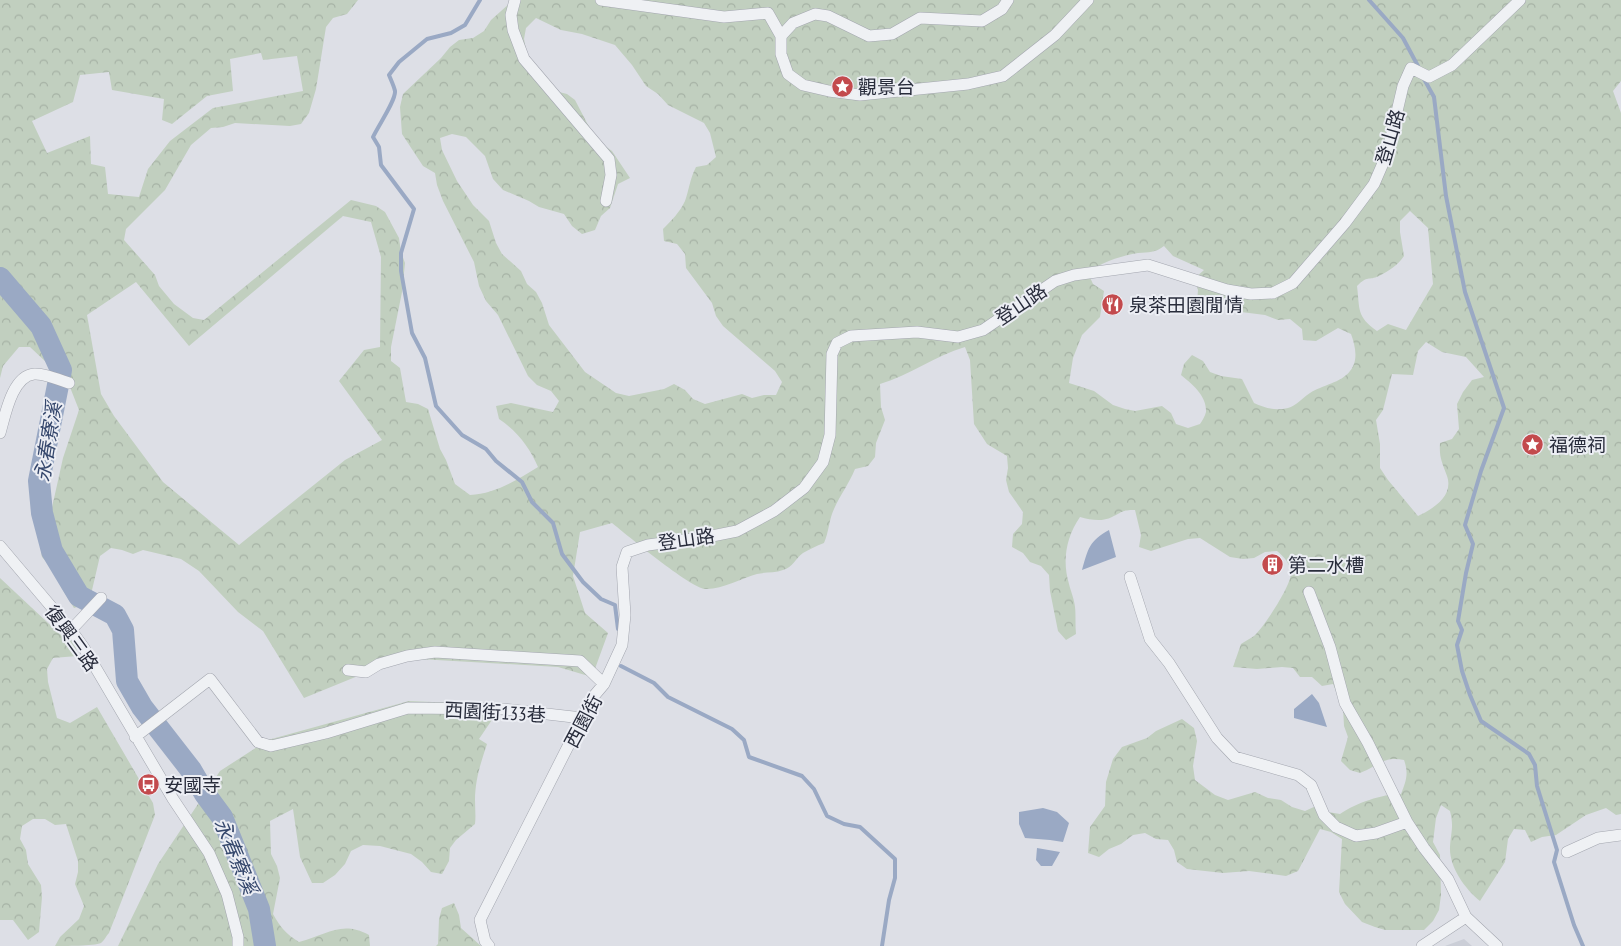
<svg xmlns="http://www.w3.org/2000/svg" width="1621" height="946" viewBox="0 0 1621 946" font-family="'PT Sans Narrow','Noto Sans TC',sans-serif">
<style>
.built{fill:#cbced7}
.forest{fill:url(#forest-crowns);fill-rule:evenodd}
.water{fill:#9aa9c4}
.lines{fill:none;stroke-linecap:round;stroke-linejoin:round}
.stream{stroke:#9aa9c4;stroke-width:4}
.river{stroke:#9aa9c4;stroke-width:22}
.minor-casing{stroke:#a3a6af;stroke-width:12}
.minor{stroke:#eff1f4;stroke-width:11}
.labels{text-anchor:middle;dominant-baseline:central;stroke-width:4;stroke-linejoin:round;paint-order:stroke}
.poi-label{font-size:19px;fill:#282c3b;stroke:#eceef4;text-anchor:start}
.street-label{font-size:19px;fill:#282c3b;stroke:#eceef4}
.water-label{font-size:20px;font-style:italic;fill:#35476c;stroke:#eceef4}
</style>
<defs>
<pattern id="forest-crowns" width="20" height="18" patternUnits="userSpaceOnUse" patternTransform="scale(1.25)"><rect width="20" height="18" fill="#c1cfbf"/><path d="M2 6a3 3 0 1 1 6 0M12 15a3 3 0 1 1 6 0" fill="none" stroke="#a6b2a5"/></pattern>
</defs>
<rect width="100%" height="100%" fill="#dddfe6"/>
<path class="built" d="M 1464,939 L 1472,946 L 1445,946 Z"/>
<path class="forest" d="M 0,0 L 358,0 L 347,14 L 333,18 L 326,27 L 316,89 L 309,113 L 301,124 L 290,126 L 235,123 L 223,127 L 211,128 L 191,145 L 165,190 L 126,229 L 124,240 L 155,275 L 159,286 L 174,304 L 193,318 L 204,320 L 351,200 L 376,206 L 385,212 L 399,238 L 401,252 L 405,263 L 402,292 L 391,347 L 391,361 L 400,368 L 406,402 L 418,404 L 428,409 L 440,449 L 446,460 L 455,484 L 470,495 C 495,494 517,480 538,467 C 530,448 517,431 499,419 L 496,406 L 511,403 L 553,412 L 559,401 L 551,391 L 537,385 L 528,376 L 498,315 L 486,301 L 479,286 L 474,262 L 443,201 L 437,185 L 435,173 L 423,166 L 402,134 L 400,107 L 403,94 L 441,58 L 450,47 L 459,40 L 473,38 L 484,31 L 491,20 L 510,3 L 510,0 L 1621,0 L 1621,81 L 1613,91 L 1621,113 L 1621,814 L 1616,815 L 1606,808 L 1586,815 L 1556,835 L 1542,837 L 1531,842 L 1525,830 L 1514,829 L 1508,839 L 1505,862 L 1480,901 C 1465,889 1449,867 1450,847 C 1451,831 1454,827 1450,811 L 1441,805 L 1436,818 L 1433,842 L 1440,855 L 1441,895 L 1439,910 L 1433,921 L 1424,930 L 1385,930 L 1375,927 L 1362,922 L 1345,904 L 1339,892 L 1342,839 L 1331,832 L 1320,829 L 1298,871 L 1286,876 L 1249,871 L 1223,873 L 1187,869 L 1177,862 L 1174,850 L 1168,840 L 1156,839 L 1145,833 L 1133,835 L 1121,844 L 1109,849 L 1099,857 L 1088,853 L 1090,827 L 1105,806 L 1106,782 L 1113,759 L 1122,747 L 1147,738 L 1156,731 L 1182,719 L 1194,728 L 1197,741 L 1193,766 L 1195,780 L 1215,795 L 1228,800 L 1255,792 L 1268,798 L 1281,800 L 1292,807 L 1305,811 L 1316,806 L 1328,812 L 1340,814 C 1356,803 1382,794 1401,794 C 1406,781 1409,774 1404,760 C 1383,756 1378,766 1360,773 L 1350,770 L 1341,761 L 1348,737 L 1344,726 L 1343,707 L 1333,684 L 1322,686 L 1312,677 L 1300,677 L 1293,668 L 1282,667 L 1257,669 L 1233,667 L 1241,644 C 1245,641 1250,639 1254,636 C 1264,627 1291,586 1291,573 C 1291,564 1284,557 1277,551 L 1265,552 L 1254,558 L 1243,559 L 1230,557 L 1200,538 L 1188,539 L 1151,551 L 1139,547 L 1141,535 L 1135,510 C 1121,510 1123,512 1112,517 C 1102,522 1091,520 1080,517 C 1066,537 1062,561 1069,584 C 1071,592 1074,598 1075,607 C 1076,615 1075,625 1076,634 L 1066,640 L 1058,631 L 1050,591 L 1049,575 L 1041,566 L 1030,562 L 1023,553 L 1012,547 L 1013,534 L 1022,524 L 1023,512 L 1009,492 L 1006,480 L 1008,468 L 1007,456 L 987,444 L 974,424 L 970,360 L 965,347 C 935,356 910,375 880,384 L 881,407 L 885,420 L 876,443 L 875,457 L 868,466 L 855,469 C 849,484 840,495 834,509 C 829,519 829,532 824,543 C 816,546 810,549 803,553 C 795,559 793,567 783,570 C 775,573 765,572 757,574 C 742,578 721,590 705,589 C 689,587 627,535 612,523 L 580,532 L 573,576 L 585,613 L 608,633 L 592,677 L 558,667 L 402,658 L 304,698 L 263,631 L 238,612 L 199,571 L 181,559 L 143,550 L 133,554 L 122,550 L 111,548 L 100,556 L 89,603 L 74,608 L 61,587 L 59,573 L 50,566 L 42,557 L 40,545 L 42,531 L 49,521 L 63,458 L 79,410 L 66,377 L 47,363 L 30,347 L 19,347 L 3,366 L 0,378 ZM 536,18 L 561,30 L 582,34 L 615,45 L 632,65 L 646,86 L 658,94 L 668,105 L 704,123 L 710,133 L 716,157 L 707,165 L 696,167 C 690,178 689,190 685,201 C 680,212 671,221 663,229 L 664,241 L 677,244 L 685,254 L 686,268 L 712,303 L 716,316 L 723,326 L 775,371 L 782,382 L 776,395 L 764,395 L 752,398 L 742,394 L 705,404 L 693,399 L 685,390 L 674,384 L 664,389 L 629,396 L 616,393 L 585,372 L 549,325 L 542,303 L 536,292 L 527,284 L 521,271 L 502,254 L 496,243 L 489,221 L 473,205 L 457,181 L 442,150 L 440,138 L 452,134 L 466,137 L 485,156 L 493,179 L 503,190 L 529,201 L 539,207 L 564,214 L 572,226 L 582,234 L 595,230 L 601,216 L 610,208 L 618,184 L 630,178 L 612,151 L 601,143 L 594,134 L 587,123 L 575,100 L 567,94 L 555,91 L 529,65 L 524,39 L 526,28 ZM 261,53 L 263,60 L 297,56 L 303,91 L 213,108 L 170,141 L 148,169 L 139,197 L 108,194 L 105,167 L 91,164 L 90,136 L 47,153 L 32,121 L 73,102 L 80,75 L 109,72 L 112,90 L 164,99 L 162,120 L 172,124 L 207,96 L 233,91 L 230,59 ZM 1410,211 L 1428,228 L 1433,284 L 1406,330 L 1388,324 L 1377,331 C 1356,316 1360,309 1357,286 C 1368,275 1368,281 1379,276 C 1389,271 1398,265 1404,256 L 1400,232 L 1400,221 ZM 343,216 L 371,222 L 381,257 L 380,347 L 364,350 L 339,381 L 382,440 L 345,460 L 239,545 L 163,482 L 114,416 L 101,394 L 87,315 L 136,282 L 189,346 ZM 1164,246 L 1173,256 L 1204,270 L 1195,278 L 1198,290 L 1197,302 C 1209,304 1221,301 1234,302 L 1241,312 L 1265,315 L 1278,320 L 1290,319 L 1302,329 L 1303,340 L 1316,341 L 1338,328 L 1351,334 C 1355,345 1359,360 1350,371 C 1341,383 1322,385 1310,393 C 1302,398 1296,406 1288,408 C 1275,411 1265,408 1254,403 L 1242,379 L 1221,376 L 1210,372 L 1203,361 L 1192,355 L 1184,364 L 1181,375 C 1192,384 1207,396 1206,412 C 1205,416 1202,421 1200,424 L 1188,428 L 1176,424 L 1171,413 L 1162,406 L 1135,411 L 1125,409 L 1113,405 L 1094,391 L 1069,383 L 1073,358 L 1082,335 L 1100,317 L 1104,291 L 1093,284 L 1088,273 C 1101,262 1121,256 1138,253 C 1149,252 1155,253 1164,246 ZM 1426,342 L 1442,352 L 1466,357 L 1484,377 L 1472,380 L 1463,392 L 1457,404 L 1459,429 L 1452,439 L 1440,443 C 1439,458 1442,462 1447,476 C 1454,496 1433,509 1418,516 L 1388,480 L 1380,468 L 1380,444 L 1376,420 L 1383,410 L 1392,374 L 1413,375 L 1418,351 Z
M 0,578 L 63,637 L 76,643 L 77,656 L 53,658 L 47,669 L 48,682 L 57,718 L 70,723 L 97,707 L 153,803 L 155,815 L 109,933 C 106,936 104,941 101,943 C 94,946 64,946 55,946 L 60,937 L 79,919 L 84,906 L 75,884 L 78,872 L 78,861 L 66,824 L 55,825 L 45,819 L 33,819 L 22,826 L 20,839 L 26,850 L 28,864 L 41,885 L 42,897 L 39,932 L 28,940 L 13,920 L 0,920 Z
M 409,701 L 502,705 L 479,739 L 487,744 C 481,762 475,780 475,800 C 475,808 476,816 475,824 L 456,840 L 450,848 L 449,861 L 442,874 L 431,872 L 422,862 L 411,854 L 380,846 L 363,845 L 351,851 L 345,864 L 335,875 L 323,883 L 312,883 L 300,857 L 293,809 L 270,821 L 271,854 L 277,866 L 280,878 L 273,914 C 281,928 286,934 299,942 C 327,935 341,920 369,935 L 370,946 L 118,946 L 158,864 L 220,771 L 268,740 Z
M 454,903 L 459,915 L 461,928 L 481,946 L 436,946 L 438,944 L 439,919 L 442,908 Z"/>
<path class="water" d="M 1109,530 L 1116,557 L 1082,570 C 1088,549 1089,541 1109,530 Z
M 1312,694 L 1319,703 L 1327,727 L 1294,718 L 1294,709 Z
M 1043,808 L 1057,812 L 1069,823 L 1063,842 L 1050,840 L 1025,838 L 1019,824 L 1019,812 Z
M 1037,848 L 1060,852 L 1052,866 L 1041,866 L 1036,860 Z"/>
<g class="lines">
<path class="stream" d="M 480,0 L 465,25 L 451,33 L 427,39 L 399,62 L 389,75 C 391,80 394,86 395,91 C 396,100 378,126 373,137 L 379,147 L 381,165 L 414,209 L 401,253 L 401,271 L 412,333 L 425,358 L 436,406 L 462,435 L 486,449 L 496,461 L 522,482 L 532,502 L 553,523 L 562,554 L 583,582 L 601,599 L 615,605 L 618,629
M 1369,0 L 1403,38 L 1419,68
M 1424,79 L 1434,97 L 1446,196 L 1465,292 L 1504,408 L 1481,471 L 1465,525 L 1473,544 L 1466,573 L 1458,621 L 1462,630 L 1457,645 L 1462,671 L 1470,695 L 1481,721 L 1529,754 L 1535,765 L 1537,786 L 1557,850 L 1554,862 L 1574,925 L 1583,946
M 621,666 L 654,683 L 668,697 L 732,729 L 744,740 L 749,757 L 802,776 L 814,789 L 827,816 L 844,824 L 860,827 L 895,859 L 895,878 L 889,900 L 882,946"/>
<path class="river" d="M 0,278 L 41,326 L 61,370 L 39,481 L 42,513 L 52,551 L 79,596 L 115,615 L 123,630 L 127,681 L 142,707 L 191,770 L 205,794 L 222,817 L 259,909 L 265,946"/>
<defs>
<path id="minor" d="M 515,0 L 511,15 L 513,30 L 524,59 L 609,159 L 611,175 L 606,201
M 601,0 L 724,17 L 768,13 L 781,36
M 1008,0 L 1002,9 L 982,21 L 920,18 L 892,34 L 869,36 L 828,16 L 815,14 L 793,23 L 781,36 L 781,54 L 788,74 L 803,85 L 829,91 L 860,95 L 968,84 L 1003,76 L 1055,35 L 1088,0
M 0,433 C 5,416 12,376 34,374 C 42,373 61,380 69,383
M 0,546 L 71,630 L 84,648 L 173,799 L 209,853 L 227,894 L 238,937 L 238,946
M 1130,577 L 1150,639 L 1169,663 L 1217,738 L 1235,757 L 1298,775 L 1311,785 L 1324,815 L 1336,827 L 1356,836 L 1376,833 L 1407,822 L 1424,848 L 1448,879 L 1466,917 L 1497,946
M 1309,592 L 1330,647 L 1345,703 L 1368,743 L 1407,822
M 71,630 L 101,598
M 348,670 L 366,672 L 379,664 L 407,656 L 435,652 L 580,661 L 604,684
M 135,737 L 210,679 L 258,742 L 271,746 L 326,733 L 408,708 L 503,709 L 582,718
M 1567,852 L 1598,838 L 1621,835
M 489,946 L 485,941 L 480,920 L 593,697 L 604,684 L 622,645 L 625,615 L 622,567 L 627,552 L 648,545 L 707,537 L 737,531 L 774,511 L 804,488 L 823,462 L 830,435 L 832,354 L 837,343 L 851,336 L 917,332 L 958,337 L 983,330 L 1055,281 L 1074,275 L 1148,265 L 1227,290 L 1251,294 L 1273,293 L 1293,283 L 1345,223 L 1374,184 L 1387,154 L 1403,86 L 1411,68 L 1429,77 L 1452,65 L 1520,0
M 1422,946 L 1466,917"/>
</defs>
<use href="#minor" class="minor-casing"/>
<use href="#minor" class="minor"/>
</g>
<defs>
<symbol id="sight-disc" viewBox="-11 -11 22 22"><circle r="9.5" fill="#c34a4d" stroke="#eceef4"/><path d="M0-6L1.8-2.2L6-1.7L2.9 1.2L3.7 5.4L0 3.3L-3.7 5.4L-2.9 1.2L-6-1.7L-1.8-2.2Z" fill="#fff"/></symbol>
<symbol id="restaurant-disc" viewBox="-11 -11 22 22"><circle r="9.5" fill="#c34a4d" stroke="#eceef4"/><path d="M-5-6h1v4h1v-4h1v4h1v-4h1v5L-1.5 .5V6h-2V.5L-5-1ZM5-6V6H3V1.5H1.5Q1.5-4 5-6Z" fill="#fff"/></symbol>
<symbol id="building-disc" viewBox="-11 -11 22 22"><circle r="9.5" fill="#c34a4d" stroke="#eceef4"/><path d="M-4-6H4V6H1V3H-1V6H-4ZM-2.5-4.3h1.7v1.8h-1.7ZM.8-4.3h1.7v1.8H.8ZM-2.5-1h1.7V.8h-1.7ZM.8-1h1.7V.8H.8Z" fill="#fff"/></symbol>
<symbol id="bus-disc" viewBox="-11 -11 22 22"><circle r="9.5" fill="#c34a4d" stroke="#eceef4"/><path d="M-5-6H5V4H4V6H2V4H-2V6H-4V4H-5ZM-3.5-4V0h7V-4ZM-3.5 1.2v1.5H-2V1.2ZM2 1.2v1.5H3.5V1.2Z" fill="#fff"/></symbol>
</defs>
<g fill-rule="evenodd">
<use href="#sight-disc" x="830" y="74" width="25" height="25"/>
<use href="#restaurant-disc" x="1100" y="292" width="25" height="25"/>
<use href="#sight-disc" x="1520" y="432" width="25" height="25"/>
<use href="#building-disc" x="1260" y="552" width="25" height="25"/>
<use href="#bus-disc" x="136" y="772" width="25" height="25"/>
</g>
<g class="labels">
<g class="poi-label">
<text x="858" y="87">觀景台</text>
<text x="1129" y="305">泉茶田園閒情</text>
<text x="1549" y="445">福德祠</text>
<text x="1288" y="565">第二水槽</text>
<text x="164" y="785">安國寺</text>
</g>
<g class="street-label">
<text transform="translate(1390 137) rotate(-74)">登山路</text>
<text transform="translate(1021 304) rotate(-34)">登山路</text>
<text transform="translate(686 539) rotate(-8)">登山路</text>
<text transform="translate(72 638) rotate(54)">復興三路</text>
<text transform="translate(495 712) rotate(3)">西園街133巷</text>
<text transform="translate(583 721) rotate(-62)">西園街</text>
</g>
<g class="water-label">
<text transform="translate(48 442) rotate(-81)">永春寮溪</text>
<text transform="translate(236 856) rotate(67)">永春寮溪</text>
</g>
</g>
</svg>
